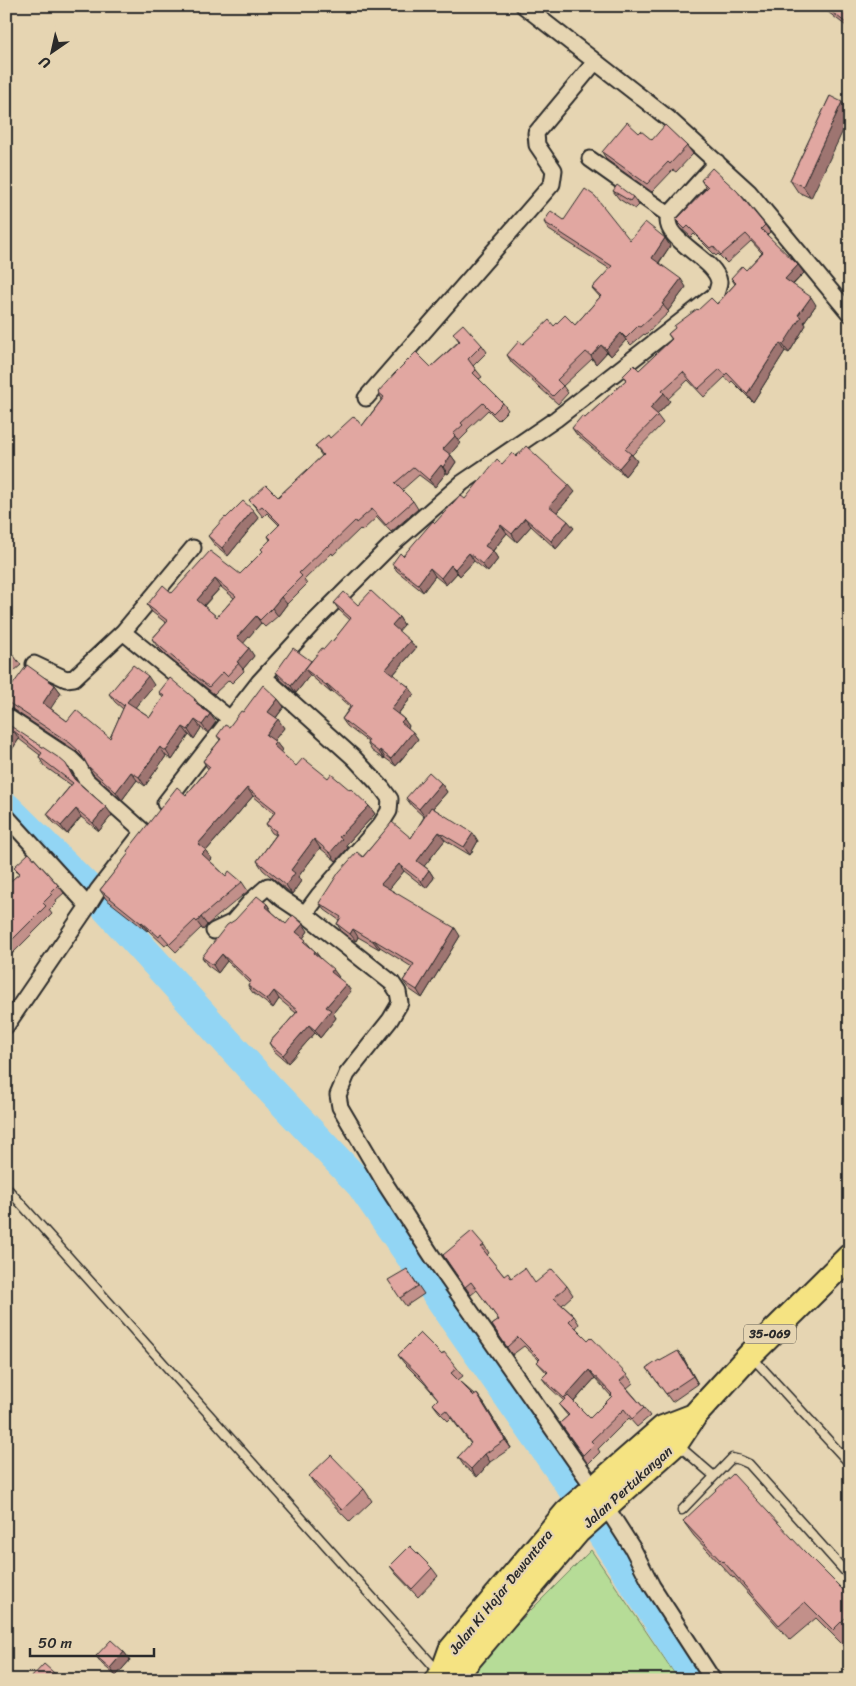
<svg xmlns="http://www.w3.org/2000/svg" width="856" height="1686" viewBox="0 0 856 1686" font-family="Sriracha,sans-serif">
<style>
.green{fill:#b6dc97;stroke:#708461}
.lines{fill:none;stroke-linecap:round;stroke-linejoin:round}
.river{stroke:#92d5f4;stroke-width:30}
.service-casing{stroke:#2b2b2b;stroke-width:11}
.minor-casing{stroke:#2b2b2b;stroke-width:19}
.primary-casing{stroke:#2b2b2b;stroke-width:28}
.service{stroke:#e6d5b2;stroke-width:8}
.minor{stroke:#e6d5b2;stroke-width:15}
.primary{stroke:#f5e382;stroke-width:24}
.wall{fill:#c2908a;stroke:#2b2b2b;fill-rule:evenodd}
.shaded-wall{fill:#9e7571;stroke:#2b2b2b}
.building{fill:#e1a7a1;stroke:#2b2b2b;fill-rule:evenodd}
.labels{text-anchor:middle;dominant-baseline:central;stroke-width:4.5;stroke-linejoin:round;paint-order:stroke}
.shield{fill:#e6d5b2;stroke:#635e54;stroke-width:1}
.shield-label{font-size:12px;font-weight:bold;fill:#2b2b2b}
.street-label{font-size:14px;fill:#2b2b2b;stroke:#e6d5b2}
</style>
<rect width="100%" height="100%" fill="#e6d5b2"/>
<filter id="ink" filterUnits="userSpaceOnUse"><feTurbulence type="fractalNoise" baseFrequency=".02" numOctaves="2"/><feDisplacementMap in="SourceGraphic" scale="10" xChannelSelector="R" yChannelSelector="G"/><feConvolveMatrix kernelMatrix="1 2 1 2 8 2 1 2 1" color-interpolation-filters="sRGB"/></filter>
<g filter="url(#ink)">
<path class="green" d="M 591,1550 L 679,1680 L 461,1680 Z"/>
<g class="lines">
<path class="river" d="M 6,807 L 86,886 L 268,1087 L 361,1185 L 570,1485 L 697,1680"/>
<defs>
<path id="service" d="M 6,1187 L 438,1671
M 752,1357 L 850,1464
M 678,1445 L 714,1476
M 682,1510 L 732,1458 L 740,1460 L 749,1464 L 850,1577"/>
<path id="minor" d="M 524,6 L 669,119 L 749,192 L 850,314
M 590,159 L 669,215
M 366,398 L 552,184 L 554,170 L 537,145 L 536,133 L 595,62
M 123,632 L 193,548
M 34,664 L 66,679 L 74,678 L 123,632 L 230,719
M 264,677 L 354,758 L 382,788 L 390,799 L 389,811 L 381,824 L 319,895 L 305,914 L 392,983 L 398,992 L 400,1003 L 390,1020 L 347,1074 L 338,1095 L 340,1107 L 386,1185 L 432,1256 L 594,1488 L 633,1549 L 652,1586 L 713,1680
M 6,716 L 71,759 L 79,767 L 86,780 L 143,831
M 165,803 L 259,682 L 316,620 L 389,547 L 462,483 L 556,419 L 716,294 C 717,290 719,286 719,282 C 716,258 660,240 669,215 L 717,162
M 6,816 L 88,906
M 214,931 L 233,922 L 252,900 L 268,886 L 281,898 L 305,914
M 6,1026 L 88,906 L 98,890 L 139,837"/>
<path id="primary" d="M 442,1675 L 451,1650 L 567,1512 L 663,1428 L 694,1416
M 437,1680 L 442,1675 L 465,1664 L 578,1531 L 676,1443 L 694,1416 L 750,1355 L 850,1256"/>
</defs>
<use href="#service" class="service-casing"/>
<use href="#minor" class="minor-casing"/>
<use href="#primary" class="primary-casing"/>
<use href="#service" class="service"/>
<use href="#minor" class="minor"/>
<use href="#primary" class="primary"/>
</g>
<path class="wall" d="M 814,6 L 850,6 L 850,29 L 824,9 L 822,12 Z
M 830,96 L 811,198 L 798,192 L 790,180 Z
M 639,133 L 652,140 L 687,146 L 693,154 L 676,172 L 673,170 L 652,192 L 607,160 L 602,152 Z
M 701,180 L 765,225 L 770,232 L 767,235 L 804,273 L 793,285 L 816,305 L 804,322 L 806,325 L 789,353 L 785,351 L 753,402 L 732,381 L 730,383 L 725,377 L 704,397 L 688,380 L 668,399 L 670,401 L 657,415 L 663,423 L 632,455 L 637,461 L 625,476 L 577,435 L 572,428 L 585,418 L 626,380 L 623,376 L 639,370 L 672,340 L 668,334 L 698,310 L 717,304 L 735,284 L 731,278 L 746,270 L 762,253 L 751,241 L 727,263 L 718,254 L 716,256 L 694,234 L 691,237 L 681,228 L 676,220 L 706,188 Z
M 613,191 L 633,197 L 639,205 L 635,209 L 619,199 Z
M 564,220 L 630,240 L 665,238 L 670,246 L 659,263 L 686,287 L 668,311 L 669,312 L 645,335 L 644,334 L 631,345 L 626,340 L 611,356 L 607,352 L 596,364 L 592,359 L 563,386 L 568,393 L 558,404 L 512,363 L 507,355 L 523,344 L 554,326 L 575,325 L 600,297 L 592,288 L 610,269 L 549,230 L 544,222 Z
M 453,333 L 482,345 L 487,352 L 473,366 L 482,377 L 479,379 L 503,403 L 508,410 L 498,420 L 488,410 L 467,430 L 468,432 L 459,441 L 460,443 L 450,454 L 456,462 L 448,474 L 446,473 L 435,487 L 419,475 L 402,490 L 413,501 L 418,509 L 391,532 L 377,517 L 362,531 L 360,529 L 333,555 L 332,553 L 304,580 L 307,584 L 287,604 L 278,616 L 265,627 L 261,623 L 243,643 L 254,656 L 243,669 L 244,671 L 232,683 L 229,680 L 214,694 L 168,657 L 157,646 L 152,639 L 166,623 L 152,612 L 147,605 L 172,593 L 240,574 L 263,551 L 261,549 L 270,540 L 268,536 L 279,525 L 267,513 L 263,517 L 255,507 L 249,500 L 278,497 L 322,456 L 315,446 L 330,438 L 362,426 L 382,399 L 378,392 L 431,367 L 459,341 ZM 221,587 L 234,598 L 217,617 L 204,606 Z
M 516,457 L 575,492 L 557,512 L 574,528 L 556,549 L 531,526 L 517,542 L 507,533 L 493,551 L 498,559 L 488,572 L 474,561 L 460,576 L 457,573 L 446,585 L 435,576 L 423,592 L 397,571 L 392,564 L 403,556 L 435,523 L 465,499 L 502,464 Z
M 226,518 L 259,518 L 228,556 L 214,544 L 208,536 Z
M 334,603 L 358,605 L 399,617 L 404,625 L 398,631 L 416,648 L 393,675 L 409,687 L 414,694 L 398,714 L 404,719 L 409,726 L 408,728 L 418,739 L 396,766 L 385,758 L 384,759 L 372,751 L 367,743 L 368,742 L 347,726 L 342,719 L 350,707 L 332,691 L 331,693 L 310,675 L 296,693 L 280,679 L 276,672 L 311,661 L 332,642 L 350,620 L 339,610 Z
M 6,650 L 14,656 L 21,665 L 6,678 Z
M 55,685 L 61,693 L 50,708 L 67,721 L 110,738 L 123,709 L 115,702 L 109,694 L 154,685 L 135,707 L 150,717 L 163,698 L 159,692 L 195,699 L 201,708 L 216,722 L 208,733 L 201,728 L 194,739 L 189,735 L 172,760 L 166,756 L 145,786 L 137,780 L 122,800 L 93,774 L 83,758 L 76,751 L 9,707 L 6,704 L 6,694 Z
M 278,699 L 284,707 L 276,718 L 284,728 L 274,740 L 282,750 L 280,752 L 296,766 L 328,778 L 369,806 L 375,814 L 346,845 L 348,848 L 336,861 L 320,848 L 298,877 L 301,881 L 292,894 L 263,870 L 257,861 L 276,835 L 272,833 L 266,824 L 274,813 L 253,796 L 206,851 L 212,859 L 210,861 L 226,876 L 242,882 L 248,891 L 207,925 L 203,930 L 201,928 L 176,952 L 167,943 L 165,946 L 148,930 L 147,931 L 106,899 L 100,890 L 129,854 L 127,851 L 186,795 L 208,769 L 203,761 L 220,740 L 217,736 L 229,727 L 243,712 Z
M 6,723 L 71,773 L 76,780 L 106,807 L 112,815 L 99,831 L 81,817 L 67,834 L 53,822 L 47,814 L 71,785 L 44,766 L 39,757 L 40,755 L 19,739 L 11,751 L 6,746 Z
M 441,783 L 447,792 L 433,808 L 478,841 L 470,855 L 445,840 L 424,866 L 429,870 L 434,878 L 426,888 L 404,871 L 389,889 L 460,936 L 422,998 L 409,989 L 403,981 L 412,967 L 380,947 L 379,949 L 358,937 L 356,941 L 351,939 L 342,932 L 337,924 L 339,920 L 325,910 L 319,903 L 363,857 L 411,838 L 424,817 L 412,806 L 406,798 Z
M 14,867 L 58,885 L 64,893 L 56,900 L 57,902 L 49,910 L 52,914 L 6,960 L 6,885 L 19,874 Z
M 267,904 L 272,912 L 286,924 L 308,931 L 303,938 L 321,959 L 339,977 L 338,978 L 351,991 L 333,1013 L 336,1018 L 320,1038 L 315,1033 L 288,1063 L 274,1051 L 269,1043 L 296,1013 L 279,999 L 273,1008 L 253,993 L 248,986 L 250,983 L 227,961 L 218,973 L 207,965 L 202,957 Z
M 6,960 L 11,967 L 6,972 Z
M 484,1245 L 489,1253 L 487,1255 L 504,1276 L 511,1278 L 535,1283 L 567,1286 L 573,1295 L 562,1305 L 574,1316 L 579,1324 L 576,1328 L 588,1340 L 627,1375 L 633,1383 L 627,1388 L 644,1408 L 650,1416 L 637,1427 L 629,1418 L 598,1449 L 600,1452 L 588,1464 L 560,1423 L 568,1416 L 559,1405 L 564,1401 L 548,1386 L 542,1378 L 547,1373 L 537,1362 L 539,1360 L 524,1346 L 512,1355 L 492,1325 L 499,1320 L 477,1290 L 471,1295 L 443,1255 ZM 595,1378 L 612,1397 L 590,1418 L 574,1402 Z
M 407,1269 L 424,1294 L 406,1306 L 400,1298 Z
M 398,1355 L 442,1355 L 457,1368 L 463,1376 L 458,1380 L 483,1402 L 511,1448 L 490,1462 L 477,1477 L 464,1466 L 458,1457 L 471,1444 L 451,1418 L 448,1421 L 439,1412 L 433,1404 L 438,1399 L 424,1383 L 404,1363 Z
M 684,1359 L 698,1384 L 672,1402 L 647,1368 L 660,1361 Z
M 309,1476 L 364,1489 L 372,1501 L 350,1522 L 317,1488 Z
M 683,1521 L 804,1551 L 850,1597 L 850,1640 L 844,1646 L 816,1618 L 790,1640 L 734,1577 L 733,1578 L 694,1536 Z
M 390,1566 L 432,1568 L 438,1576 L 418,1597 L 396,1574 Z
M 124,1652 L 130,1660 L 116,1676 L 102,1664 L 96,1656 Z"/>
<path class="shaded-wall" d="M 818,6 L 822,6 L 824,9 L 822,12 Z
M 842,102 L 850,112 L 850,116 L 811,198 L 803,186 Z
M 665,238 L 670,246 L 657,265 L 652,258 Z
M 798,265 L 804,273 L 790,287 L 785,279 Z
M 681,279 L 686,287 L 668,311 L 662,304 Z
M 811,297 L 816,305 L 804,322 L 806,325 L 789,353 L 783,345 L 798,315 Z
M 621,333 L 626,340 L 611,356 L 606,349 Z
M 780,343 L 785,351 L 753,402 L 747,394 Z
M 601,345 L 607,352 L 596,364 L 591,356 Z
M 664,393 L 670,401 L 656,416 L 650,408 Z
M 455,436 L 460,443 L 448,457 L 443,449 Z
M 631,454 L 637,461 L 625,476 L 619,468 Z
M 451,455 L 456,462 L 448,474 L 443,467 Z
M 441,465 L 446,473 L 435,487 L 429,480 Z
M 569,485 L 575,492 L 555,514 L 549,506 Z
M 253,510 L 259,518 L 228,556 L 222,548 Z
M 525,518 L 531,526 L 517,542 L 512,534 Z
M 568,521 L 574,528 L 556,549 L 551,541 Z
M 501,525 L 507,533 L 491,553 L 485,546 Z
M 493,551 L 498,559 L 488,572 L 482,564 Z
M 469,553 L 474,561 L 460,576 L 455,569 Z
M 451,565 L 457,573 L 446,585 L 441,578 Z
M 430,568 L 435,576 L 423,592 L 418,584 Z
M 215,579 L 221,587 L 202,607 L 197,600 Z
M 281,597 L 287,604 L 278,616 L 272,608 Z
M 256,616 L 261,623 L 242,645 L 237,637 Z
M 399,617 L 404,625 L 397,633 L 392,625 Z
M 410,641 L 416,648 L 392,676 L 386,669 Z
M 249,648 L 254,656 L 243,669 L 237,662 Z
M 305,669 L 310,675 L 296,693 L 291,686 Z
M 148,676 L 154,685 L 133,710 L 127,702 Z
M 327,684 L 332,691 L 331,693 L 326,685 Z
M 55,685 L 61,693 L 49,711 L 43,703 Z
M 409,687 L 414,694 L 396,716 L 391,709 Z
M 278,699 L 284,707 L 274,720 L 268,712 Z
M 210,714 L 216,722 L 208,733 L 202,725 Z
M 278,719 L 284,728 L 272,743 L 266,735 Z
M 404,719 L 409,726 L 406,730 L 401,722 Z
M 195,720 L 201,728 L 194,739 L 188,730 Z
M 183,727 L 189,735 L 172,760 L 166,751 Z
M 14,731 L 19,739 L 11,751 L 6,745 L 6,741 Z
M 413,732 L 418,739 L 396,766 L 391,759 Z
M 276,742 L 282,750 L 279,754 L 273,745 Z
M 160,747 L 166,756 L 145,786 L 139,777 Z
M 380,750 L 385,758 L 384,759 L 379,752 Z
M 131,772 L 137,780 L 122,800 L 116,792 Z
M 441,783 L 447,792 L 425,817 L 419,809 Z
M 247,788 L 253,796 L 206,851 L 212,859 L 208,863 L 202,854 L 198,844 Z
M 369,806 L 375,814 L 346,845 L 348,848 L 336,861 L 330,853 L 339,837 Z
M 106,807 L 112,815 L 99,831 L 93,823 Z
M 76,809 L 81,817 L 67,834 L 61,826 Z
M 439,832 L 445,840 L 422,869 L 417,861 Z
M 473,833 L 478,841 L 470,855 L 464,847 Z
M 314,839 L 320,848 L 298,877 L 301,881 L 292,894 L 286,885 L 291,870 Z
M 399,864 L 404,871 L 387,892 L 381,884 Z
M 429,870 L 434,878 L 426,888 L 421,881 Z
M 267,904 L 272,912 L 271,914 L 265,906 Z
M 201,917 L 207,925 L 203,930 L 197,922 Z
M 142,922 L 148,930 L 147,931 L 141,923 Z
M 303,924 L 308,931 L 302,940 L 296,932 Z
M 455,928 L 460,936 L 422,998 L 417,990 Z
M 353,929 L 358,937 L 356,941 L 350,934 Z
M 374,940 L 380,947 L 379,949 L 373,941 Z
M 315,951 L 321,959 L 314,953 Z
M 222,954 L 227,961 L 218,973 L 213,965 Z
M 333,969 L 339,977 L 336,980 L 331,972 Z
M 346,984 L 351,991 L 333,1013 L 336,1018 L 320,1038 L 315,1030 L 326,1007 Z
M 274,991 L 279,999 L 273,1008 L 267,1000 Z
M 309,1025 L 315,1033 L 288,1063 L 283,1055 Z
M 678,1351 L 684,1359 L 698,1384 L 693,1376 Z
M 589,1370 L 595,1378 L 570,1406 L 564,1398 Z
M 477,1394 L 483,1402 L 511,1448 L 505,1440 Z
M 485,1454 L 490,1462 L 477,1477 L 471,1469 Z
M 124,1652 L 130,1660 L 116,1676 L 110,1668 Z"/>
<path class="building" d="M 824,6 L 850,6 L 850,26 Z
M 830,96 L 842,102 L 803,186 L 790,180 Z
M 627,122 L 639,133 L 641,131 L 652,140 L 665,125 L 687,146 L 670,164 L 668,162 L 647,184 L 602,152 Z
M 712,168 L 737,191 L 765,225 L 761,229 L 798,265 L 785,279 L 811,297 L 798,315 L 801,317 L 783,345 L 780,343 L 747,394 L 727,373 L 725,375 L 720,369 L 698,389 L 683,372 L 662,391 L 664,393 L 650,408 L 658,415 L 625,449 L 631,454 L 619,468 L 572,428 L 582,416 L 585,418 L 627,379 L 623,376 L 634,365 L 639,370 L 672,339 L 668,334 L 675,328 L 674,326 L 697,309 L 698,310 L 711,298 L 717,304 L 736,283 L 731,278 L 742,266 L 746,270 L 763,252 L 746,234 L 721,255 L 713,246 L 710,248 L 688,226 L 685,229 L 676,220 L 708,187 L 701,180 Z
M 617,185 L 633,197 L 630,201 L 613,191 Z
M 585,189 L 595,196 L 630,240 L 645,222 L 665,238 L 652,258 L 681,279 L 662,304 L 664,305 L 640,327 L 638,326 L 626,338 L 621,333 L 606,349 L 601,345 L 591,356 L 586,352 L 557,380 L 563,386 L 553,396 L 507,355 L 519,341 L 523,344 L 549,320 L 554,326 L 565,315 L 575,325 L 601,296 L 592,288 L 612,266 L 544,222 L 551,211 L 564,220 Z
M 463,324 L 482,345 L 468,359 L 476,370 L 473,373 L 503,403 L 493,413 L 483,403 L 461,423 L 463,425 L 453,434 L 455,436 L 443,449 L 451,455 L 443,467 L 441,465 L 429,480 L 414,467 L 395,483 L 413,501 L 386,525 L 372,509 L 356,523 L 355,521 L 328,547 L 327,546 L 299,573 L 302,576 L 281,597 L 272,608 L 260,620 L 256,616 L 237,637 L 249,648 L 237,662 L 239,663 L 227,676 L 223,672 L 209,687 L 163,649 L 152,639 L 168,621 L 147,605 L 163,585 L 172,593 L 210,551 L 240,574 L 263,551 L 261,549 L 271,539 L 268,536 L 280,524 L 262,506 L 258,509 L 249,500 L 266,485 L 278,497 L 323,455 L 315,446 L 328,435 L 330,438 L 354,416 L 362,426 L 384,397 L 378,392 L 394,374 L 416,352 L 431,367 L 460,341 L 453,333 ZM 215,579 L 236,596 L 217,617 L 197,600 Z
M 526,446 L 569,485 L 549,506 L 568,521 L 551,541 L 525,518 L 512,534 L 501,525 L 485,546 L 493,551 L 482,564 L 469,553 L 455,569 L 451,565 L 441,578 L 430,568 L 418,584 L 392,564 L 400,553 L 403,556 L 433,521 L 435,523 L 460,495 L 465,499 L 497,459 L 502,464 L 512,453 L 516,457 Z
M 243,501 L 253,510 L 222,548 L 208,536 L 225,517 L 226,518 Z
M 371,591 L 399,617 L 392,625 L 410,641 L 386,669 L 409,687 L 391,709 L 404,719 L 401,722 L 413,732 L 391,759 L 380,750 L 379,752 L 367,743 L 369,740 L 342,719 L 352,706 L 327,684 L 326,685 L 305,669 L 322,648 L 324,649 L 331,641 L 332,642 L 351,618 L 334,603 L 344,592 L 358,605 Z
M 293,648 L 311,661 L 291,686 L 276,672 Z
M 6,650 L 14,656 L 6,663 Z
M 27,665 L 55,685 L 43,703 L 67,721 L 76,710 L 110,738 L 125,704 L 124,706 L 109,694 L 133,665 L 148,676 L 127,702 L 150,717 L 164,696 L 159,692 L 170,678 L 195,699 L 194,700 L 198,703 L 196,704 L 210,714 L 202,725 L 195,720 L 188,730 L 183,727 L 166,751 L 160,747 L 139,777 L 131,772 L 116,792 L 88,766 L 80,752 L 70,743 L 6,701 L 6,694 Z
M 263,685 L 278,699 L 268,712 L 278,719 L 266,735 L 276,742 L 273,745 L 296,766 L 303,758 L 328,778 L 331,774 L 350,790 L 351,789 L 369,806 L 339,837 L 342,839 L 330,853 L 314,839 L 291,870 L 295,873 L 286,885 L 257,861 L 277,834 L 275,833 L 276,831 L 266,824 L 276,811 L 247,788 L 198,844 L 206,850 L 202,854 L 226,876 L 229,871 L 242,882 L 201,917 L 197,922 L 195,920 L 170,944 L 161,934 L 159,937 L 142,922 L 141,923 L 100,890 L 129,853 L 127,851 L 177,787 L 186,795 L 210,767 L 203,761 L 221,739 L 217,736 L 225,725 L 229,727 L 241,711 L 243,712 Z
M 6,723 L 59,758 L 66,764 L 74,779 L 106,807 L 93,823 L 76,809 L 61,826 L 47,814 L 73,783 L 39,757 L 42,753 L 14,731 L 6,741 Z
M 429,772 L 441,783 L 419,809 L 406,798 Z
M 431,807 L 473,833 L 464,847 L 439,832 L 417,861 L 429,870 L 421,881 L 399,864 L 381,884 L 455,928 L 417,990 L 403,981 L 414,964 L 374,940 L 373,941 L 353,929 L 350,934 L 346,931 L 337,924 L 341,917 L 319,903 L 339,872 L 357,852 L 363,857 L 392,822 L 411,838 Z
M 29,853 L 58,885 L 50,893 L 52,894 L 43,903 L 46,906 L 6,946 L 6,885 L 20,873 L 14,867 Z
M 257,896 L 267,904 L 265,906 L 286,924 L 293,915 L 303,924 L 296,932 L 306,940 L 304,942 L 315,951 L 314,953 L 333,969 L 331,972 L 346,984 L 326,1007 L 331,1010 L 315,1030 L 309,1025 L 283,1055 L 269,1043 L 298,1011 L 274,991 L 267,1000 L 248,986 L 251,981 L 222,954 L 213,965 L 202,957 L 227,925 L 235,920 Z
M 472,1231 L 484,1245 L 481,1247 L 504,1276 L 508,1273 L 511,1278 L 525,1268 L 535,1283 L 552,1269 L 567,1286 L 554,1298 L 574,1316 L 569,1321 L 588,1340 L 591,1337 L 627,1375 L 620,1381 L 644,1408 L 632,1419 L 624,1409 L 591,1441 L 594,1444 L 583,1455 L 560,1423 L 569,1415 L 559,1405 L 568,1396 L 590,1418 L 612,1396 L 611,1395 L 612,1394 L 589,1370 L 564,1398 L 542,1378 L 548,1372 L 537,1362 L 540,1359 L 518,1337 L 507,1347 L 492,1325 L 499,1320 L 471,1282 L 465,1287 L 443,1255 Z
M 407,1269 L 418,1286 L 400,1298 L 388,1280 Z
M 420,1333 L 442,1355 L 444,1352 L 457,1368 L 451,1373 L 474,1396 L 477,1394 L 505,1440 L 485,1454 L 471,1469 L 458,1457 L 471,1443 L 446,1410 L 442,1413 L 433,1404 L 438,1399 L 419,1375 L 398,1355 Z
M 678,1351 L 693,1376 L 666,1394 L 647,1368 L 659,1360 L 660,1361 Z
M 331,1455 L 364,1489 L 342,1510 L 309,1476 Z
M 733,1474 L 804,1551 L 850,1597 L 850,1613 L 833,1630 L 805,1602 L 779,1625 L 723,1561 L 722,1562 L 683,1521 Z
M 410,1546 L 432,1568 L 412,1589 L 390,1566 Z
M 111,1640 L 124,1652 L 110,1668 L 96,1656 Z
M 44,1664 L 62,1680 L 29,1680 Z"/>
</g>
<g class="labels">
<rect class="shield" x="744" y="1324.5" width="52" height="19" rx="4"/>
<g class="shield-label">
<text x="770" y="1334">35-069</text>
</g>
<g class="street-label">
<text transform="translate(628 1487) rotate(-42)">Jalan Pertukangan</text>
<text transform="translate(501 1592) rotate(-51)">Jalan Ki Hajar Dewantara</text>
</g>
</g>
<rect width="856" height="1686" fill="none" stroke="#e6d5b2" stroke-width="25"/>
<rect x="12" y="12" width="831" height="1661" fill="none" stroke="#2b2b2b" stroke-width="2" filter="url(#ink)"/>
<g transform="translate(52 52) rotate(214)" stroke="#e6d5b2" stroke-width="4" paint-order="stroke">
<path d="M0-4L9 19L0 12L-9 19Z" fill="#2b2b2b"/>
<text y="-8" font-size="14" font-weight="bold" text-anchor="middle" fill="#2b2b2b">U</text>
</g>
<path d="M30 1648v8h124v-8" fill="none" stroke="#2b2b2b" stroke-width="2.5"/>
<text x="38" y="1648" font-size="15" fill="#2b2b2b" stroke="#e6d5b2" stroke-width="4" paint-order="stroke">50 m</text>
</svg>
